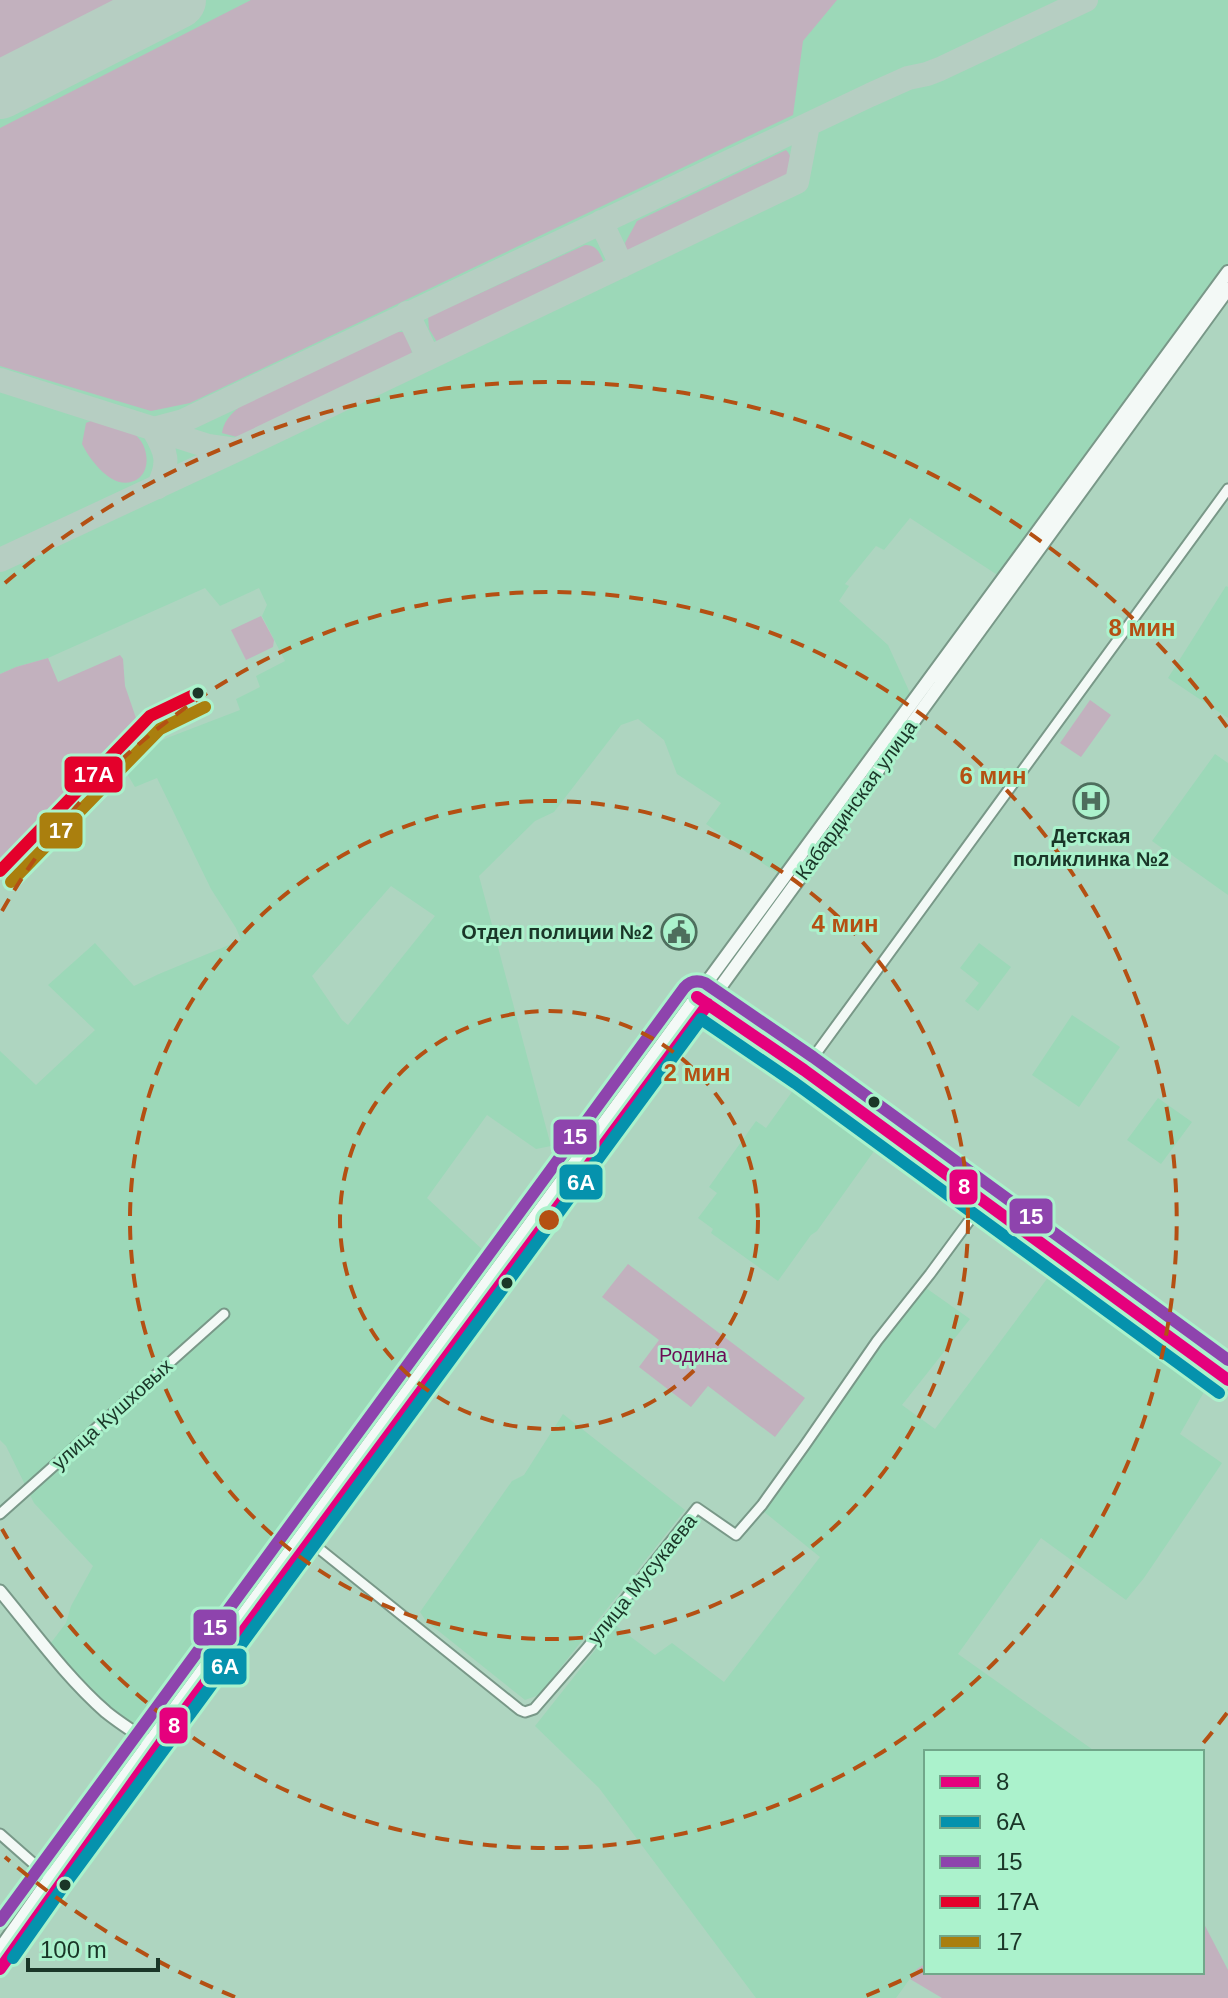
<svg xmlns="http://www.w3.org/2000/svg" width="1228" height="1998" viewBox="0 0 1228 1998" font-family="Arial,sans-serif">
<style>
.built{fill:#9cd8b8;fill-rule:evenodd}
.green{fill:#c2b1be}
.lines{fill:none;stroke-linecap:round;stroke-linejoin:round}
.taxiway{stroke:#b6cec2;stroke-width:24}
.runway{stroke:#b6cec2;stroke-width:58}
.minor-casing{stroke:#799888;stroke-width:13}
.tertiary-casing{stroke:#799888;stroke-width:15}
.secondary-casing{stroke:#799888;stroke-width:16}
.minor{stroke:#f3f9f6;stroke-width:9}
.tertiary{stroke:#f3f9f6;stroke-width:11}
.secondary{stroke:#f3f9f6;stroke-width:12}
.bus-1-casing{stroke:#abf2cc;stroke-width:18}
.bus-2-casing{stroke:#abf2cc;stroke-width:18}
.bus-3-casing{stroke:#abf2cc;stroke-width:18}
.bus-4-casing{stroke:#abf2cc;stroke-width:18}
.bus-5-casing{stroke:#abf2cc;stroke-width:18}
.bus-1{stroke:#e5007d;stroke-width:12}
.bus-2{stroke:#0592ad;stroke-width:12}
.bus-3{stroke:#8e44ad;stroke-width:12}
.bus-4{stroke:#e4002b;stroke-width:12}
.bus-5{stroke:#aa7f0e;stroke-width:12}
.ring{fill:none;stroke:#b45013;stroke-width:4;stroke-dasharray:14 10}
.bus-dot{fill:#1a3628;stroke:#abf2cc;stroke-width:3}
.labels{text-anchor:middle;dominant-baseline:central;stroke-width:6;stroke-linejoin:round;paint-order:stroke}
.street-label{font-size:20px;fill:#1a3628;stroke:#abf2cc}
.poi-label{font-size:20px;font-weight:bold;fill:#1a3628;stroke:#abf2cc}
.park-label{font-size:20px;fill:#6c0c55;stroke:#abf2cc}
.centre{fill:#b45013;stroke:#abf2cc;stroke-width:4}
.ring-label{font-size:24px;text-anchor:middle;font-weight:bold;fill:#b45013;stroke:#abf2cc;stroke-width:6;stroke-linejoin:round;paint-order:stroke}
.line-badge{stroke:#abf2cc;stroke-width:3}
.badge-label{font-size:22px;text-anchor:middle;font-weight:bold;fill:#fff}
</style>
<rect width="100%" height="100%" fill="#aed5c0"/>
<path class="built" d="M 0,0 L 1228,0 L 1228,272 L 784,878 L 706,824 L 721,803 L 677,774 L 664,740 L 638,719 L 621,725 L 554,812 L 535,821 L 479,876 L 551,1146 L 536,1149 L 487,1115 L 427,1198 L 500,1266 L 150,1742 L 131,1731 L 47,1648 L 66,1623 L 71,1606 L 93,1566 L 34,1503 L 6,1446 L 0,1440 L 0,1051 L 36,1085 L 95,1030 L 48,985 L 95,943 L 134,986 L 159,974 L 241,940 L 236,928 L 211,889 L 157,778 L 135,787 L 124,769 L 132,755 L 167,738 L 240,710 L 236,699 L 260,687 L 256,676 L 285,661 L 262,616 L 267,605 L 259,588 L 220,606 L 205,588 L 48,658 L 16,667 L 0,674 ZM 910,518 L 999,576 L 923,680 L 910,693 L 888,645 L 839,601 L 849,586 L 845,584 L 876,546 L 884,550 ZM 391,886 L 435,916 L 348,1025 L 342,1020 L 312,976 Z
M 1226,586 L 1228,587 L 1228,718 L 1168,678 Z
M 1215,754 L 1228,763 L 1228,895 L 1152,841 Z
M 979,943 L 1011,967 L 978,1011 L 965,1001 L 979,983 L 960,968 Z
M 1072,1015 L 1120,1047 L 1079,1107 L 1032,1075 Z
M 794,1089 L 877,1147 L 817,1231 L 811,1235 L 778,1281 L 711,1233 L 713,1229 L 698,1218 L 717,1193 L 709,1187 L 756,1121 L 766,1128 Z
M 1158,1098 L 1192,1122 L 1161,1164 L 1127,1140 Z
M 1055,1268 L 1208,1385 L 1180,1434 L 1222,1463 L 1144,1578 L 1126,1600 L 1041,1538 L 958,1654 L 1096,1752 L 926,1752 L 926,1963 L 917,1969 L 896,1998 L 756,1998 L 599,1788 L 535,1726 L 615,1625 L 655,1655 L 672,1643 L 724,1682 L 820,1557 L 763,1511 L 856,1375 L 926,1288 L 970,1319 L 902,1405 L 935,1429 Z
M 563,1414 L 685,1510 L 539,1695 L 525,1700 L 426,1621 L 420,1612 L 512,1481 L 524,1475 Z"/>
<path class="green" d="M 0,0 L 115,0 L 0,59 Z
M 251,0 L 837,0 L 803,41 L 793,115 L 190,403 L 151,411 L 0,366 L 0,128 Z
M 786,150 C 794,158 790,166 787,176 L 627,252 L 625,243 L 637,221 Z
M 585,245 C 597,245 600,253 604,263 L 437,342 L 429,329 L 428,317 Z
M 397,332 L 404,332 L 409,336 L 412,354 L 237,437 L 222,433 C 224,418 236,409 248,401 Z
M 93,420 C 106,425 122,428 134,434 C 147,442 152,468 139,478 C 116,495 91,462 82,444 L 86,423 Z
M 261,616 L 274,640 L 273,647 L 246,660 L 231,630 Z
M 120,655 L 123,659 L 125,686 L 137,721 L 0,862 L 0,674 L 16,667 L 48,658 L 58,682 Z
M 1090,700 L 1111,715 L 1081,757 L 1060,743 Z
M 628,1264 L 805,1398 L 775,1437 L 708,1386 L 691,1407 L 639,1367 L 659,1340 L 602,1297 Z
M 1202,1920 L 1228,1970 L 1228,1998 L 942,1998 L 910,1979 L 917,1969 L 926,1963 L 926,1972 L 1202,1972 Z"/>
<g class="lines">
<path class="taxiway" d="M 601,222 L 622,266
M 407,313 L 428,357
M 0,380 L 208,446 L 236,450
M 153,429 L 183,421 L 870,95 L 908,78 L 927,74 L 940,69 L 1086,0
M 153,429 C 167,452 170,463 158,487
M 0,560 L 236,450 L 797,182 L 808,125"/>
<path class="runway" d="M 0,90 L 177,0"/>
<defs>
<path id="minor" d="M 804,1070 L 1228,489
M 0,1514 L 224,1314
M 307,1539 L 520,1710 L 525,1712 L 534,1709 L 587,1648 L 697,1508 L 736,1535 L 762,1505 L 805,1445 L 877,1341 L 930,1274 L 983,1202
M 0,1834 L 50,1878"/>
<path id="tertiary" d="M 697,997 L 804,1070 L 1228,1380
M 0,1591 C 34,1632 66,1677 106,1712 C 122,1725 140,1736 157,1747"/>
<path id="secondary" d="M 0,871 L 150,716 L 198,693
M 0,1949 L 50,1878 L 1228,272
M 0,1969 L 171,1729 L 708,1004 L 1228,289"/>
</defs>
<use href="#minor" class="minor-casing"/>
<use href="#tertiary" class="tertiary-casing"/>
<use href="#secondary" class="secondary-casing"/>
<use href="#minor" class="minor"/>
<use href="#tertiary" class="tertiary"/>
<use href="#secondary" class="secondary"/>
<defs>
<path id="bus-1" d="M 697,997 L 804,1070 L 1228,1380
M 0,1969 L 171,1729 L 708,1004"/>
<path id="bus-2" d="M 13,1958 L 63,1887 L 701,1019 L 795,1083 L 1219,1393"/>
<path id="bus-3" d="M 0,1921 L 684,988 C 690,981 697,980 705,983 L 813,1057 L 1228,1360"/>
<path id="bus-4" d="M 0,871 L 150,716 L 198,693"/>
<path id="bus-5" d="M 11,882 L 160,729 L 205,707"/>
</defs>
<use href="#bus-1" class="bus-1-casing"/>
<use href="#bus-2" class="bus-2-casing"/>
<use href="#bus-3" class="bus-3-casing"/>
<use href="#bus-4" class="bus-4-casing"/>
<use href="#bus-5" class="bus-5-casing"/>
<use href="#bus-1" class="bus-1"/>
<use href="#bus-2" class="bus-2"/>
<use href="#bus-3" class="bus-3"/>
<use href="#bus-4" class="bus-4"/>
<use href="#bus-5" class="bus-5"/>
</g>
<g class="ring">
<circle cx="549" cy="1220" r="209"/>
<circle cx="549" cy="1220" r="419"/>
<path d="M2 911A628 628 0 1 1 2 1529"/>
<path d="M1227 1713A838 838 0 0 1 1200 1747M923 1970A838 838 0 0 1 863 1997M235 1997A838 838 0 0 1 5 1857M5 583A838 838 0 0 1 1227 727"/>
</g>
<defs>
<symbol id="hospital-ring" viewBox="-11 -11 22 22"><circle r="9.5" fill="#abf2cc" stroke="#4e6e5d" stroke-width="1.5"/><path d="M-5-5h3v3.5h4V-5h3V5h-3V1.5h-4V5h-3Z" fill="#4e6e5d"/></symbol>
<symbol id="civic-ring" viewBox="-11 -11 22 22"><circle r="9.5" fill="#abf2cc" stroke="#4e6e5d" stroke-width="1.5"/><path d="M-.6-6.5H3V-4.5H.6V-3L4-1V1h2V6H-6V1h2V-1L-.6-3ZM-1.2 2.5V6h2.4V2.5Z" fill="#4e6e5d"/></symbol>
</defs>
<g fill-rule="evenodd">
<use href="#hospital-ring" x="1071" y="781" width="40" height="40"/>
<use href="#civic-ring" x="659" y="912" width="40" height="40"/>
</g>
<g class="bus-dot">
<circle cx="198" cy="693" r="7"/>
<circle cx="874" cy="1102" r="7"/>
<circle cx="507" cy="1283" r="7"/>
<circle cx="65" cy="1885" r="7"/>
</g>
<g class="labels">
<g class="street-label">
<text transform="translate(856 800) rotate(-54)">Кабардинская улица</text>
<text transform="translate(112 1414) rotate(-42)">улица Кушховых</text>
<text transform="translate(642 1579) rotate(-51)">улица Мусукаева</text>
</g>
<g class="poi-label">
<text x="1091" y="836">Детская<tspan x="1091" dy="23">поликлинка №2</tspan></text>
<text x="653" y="932" text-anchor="end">Отдел полиции №2</text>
</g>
<g class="park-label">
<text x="693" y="1355">Родина</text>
</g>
</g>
<circle cx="549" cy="1220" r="12" class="centre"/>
<g class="ring-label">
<text x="1142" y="636">8 мин</text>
<text x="993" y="784">6 мин</text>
<text x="845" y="932">4 мин</text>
<text x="697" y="1081">2 мин</text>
</g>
<g class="line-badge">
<rect x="63" y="755" width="61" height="39" rx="8" fill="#e4002b"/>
<rect x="38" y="811" width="46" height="39" rx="8" fill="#aa7f0e"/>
<rect x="552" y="1118" width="46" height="38" rx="8" fill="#8e44ad"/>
<rect x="558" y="1163" width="46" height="38" rx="8" fill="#0592ad"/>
<rect x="948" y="1168" width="31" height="38" rx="8" fill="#e5007d"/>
<rect x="1008" y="1197" width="46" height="38" rx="8" fill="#8e44ad"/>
<rect x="192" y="1608" width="46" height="39" rx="8" fill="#8e44ad"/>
<rect x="202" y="1647" width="46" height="39" rx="8" fill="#0592ad"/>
<rect x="158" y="1706" width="31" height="39" rx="8" fill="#e5007d"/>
</g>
<g class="badge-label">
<text x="94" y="782">17А</text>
<text x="61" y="838">17</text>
<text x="575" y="1144">15</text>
<text x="581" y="1190">6А</text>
<text x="964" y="1194">8</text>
<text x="1031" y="1224">15</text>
<text x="215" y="1635">15</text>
<text x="225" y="1674">6А</text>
<text x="174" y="1733">8</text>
</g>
<rect x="924" y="1750" width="280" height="224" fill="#abf2cc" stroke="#71a78a" stroke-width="2"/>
<rect x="940" y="1776" width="40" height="12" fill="#e5007d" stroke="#71a78a" stroke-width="2"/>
<text x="996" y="1790" font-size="24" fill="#1a3628">8</text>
<rect x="940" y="1816" width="40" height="12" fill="#0592ad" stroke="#71a78a" stroke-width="2"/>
<text x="996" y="1830" font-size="24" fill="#1a3628">6А</text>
<rect x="940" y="1856" width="40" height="12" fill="#8e44ad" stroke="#71a78a" stroke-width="2"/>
<text x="996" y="1870" font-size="24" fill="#1a3628">15</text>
<rect x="940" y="1896" width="40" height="12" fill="#e4002b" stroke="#71a78a" stroke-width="2"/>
<text x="996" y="1910" font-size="24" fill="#1a3628">17А</text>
<rect x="940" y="1936" width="40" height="12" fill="#aa7f0e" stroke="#71a78a" stroke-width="2"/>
<text x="996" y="1950" font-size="24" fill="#1a3628">17</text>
<path d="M28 1958v12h130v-12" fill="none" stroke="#1a3628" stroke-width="4"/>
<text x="40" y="1958" font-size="24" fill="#1a3628" stroke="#abf2cc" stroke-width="6" paint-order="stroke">100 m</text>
</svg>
